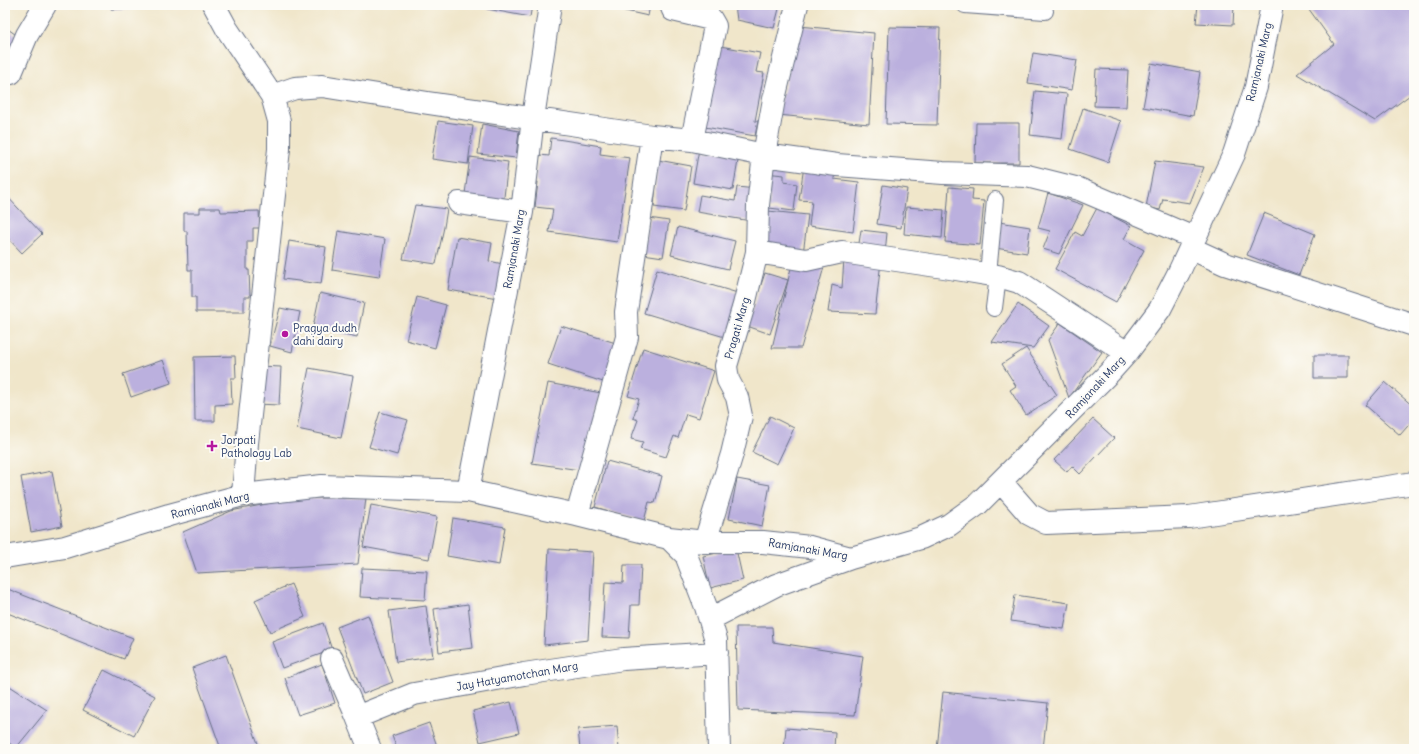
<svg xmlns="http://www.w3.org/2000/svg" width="1419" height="754" viewBox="0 0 1419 754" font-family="Delius,sans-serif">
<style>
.building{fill:#bbb0de}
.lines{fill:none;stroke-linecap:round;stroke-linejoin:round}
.service-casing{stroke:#666f84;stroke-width:18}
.minor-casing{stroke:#666f84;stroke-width:24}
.service{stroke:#fff;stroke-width:16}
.minor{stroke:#fff;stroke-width:22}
.poi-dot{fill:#b5179e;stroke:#fdfcf7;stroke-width:1.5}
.labels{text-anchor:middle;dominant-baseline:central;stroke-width:4;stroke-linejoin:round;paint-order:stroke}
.street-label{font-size:11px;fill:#1b2f5e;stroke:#fdfcf7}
.poi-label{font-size:11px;fill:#1b2f5e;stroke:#fdfcf7;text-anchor:start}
</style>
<rect width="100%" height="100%" fill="#fdfcf7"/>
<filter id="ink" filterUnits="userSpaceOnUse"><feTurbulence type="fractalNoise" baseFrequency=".025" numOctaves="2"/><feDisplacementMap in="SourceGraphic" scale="8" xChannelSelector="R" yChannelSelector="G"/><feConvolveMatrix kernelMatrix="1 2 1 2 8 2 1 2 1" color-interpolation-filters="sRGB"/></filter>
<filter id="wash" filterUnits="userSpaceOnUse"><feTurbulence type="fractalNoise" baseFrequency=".012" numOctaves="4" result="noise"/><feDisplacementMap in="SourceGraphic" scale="16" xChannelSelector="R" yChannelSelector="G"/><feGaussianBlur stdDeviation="0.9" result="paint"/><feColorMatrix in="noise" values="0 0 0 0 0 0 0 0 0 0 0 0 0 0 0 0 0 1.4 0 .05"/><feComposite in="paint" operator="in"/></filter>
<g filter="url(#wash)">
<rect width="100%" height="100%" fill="#f0e6ca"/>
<g id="blocks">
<path class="building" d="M 111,5 L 160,5 L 160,8 L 111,9 Z
M 488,5 L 532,5 L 530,17 L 487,9 Z
M 599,5 L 650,5 L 648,16 Z
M 735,5 L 780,5 L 774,28 L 737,20 Z
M 1198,5 L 1234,5 L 1233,25 L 1196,23 Z
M 1306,5 L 1414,5 L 1414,92 L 1375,121 L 1297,74 L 1334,44 Z
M 799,26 L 874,33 L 869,124 L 778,115 Z
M 5,27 L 22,39 L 6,59 L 5,58 Z
M 889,27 L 940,28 L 937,125 L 886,124 Z
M 720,46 L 760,53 L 756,72 L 764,73 L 755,121 L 758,121 L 755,136 L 705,127 Z
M 1033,53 L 1077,60 L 1072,90 L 1028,83 Z
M 1151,63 L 1200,72 L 1193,116 L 1143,107 Z
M 1096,69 L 1128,70 L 1126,107 L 1094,106 Z
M 1035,91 L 1067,94 L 1062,139 L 1030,135 Z
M 1083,108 L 1121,121 L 1108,162 L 1070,149 Z
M 438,121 L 473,126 L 468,164 L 432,159 Z
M 976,123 L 1019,123 L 1019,163 L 975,163 Z
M 482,124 L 519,131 L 516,158 L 478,154 Z
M 551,138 L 601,146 L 600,154 L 630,158 L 617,242 L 549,232 L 553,209 L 535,207 L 538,182 L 536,182 L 540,155 L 549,156 Z
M 699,149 L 739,155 L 733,190 L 693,183 Z
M 470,157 L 508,162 L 503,206 L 464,201 Z
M 658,160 L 691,166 L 684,211 L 654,207 Z
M 1155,161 L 1204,167 L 1190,203 L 1163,199 L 1160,210 L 1146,207 Z
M 804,166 L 835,169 L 834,179 L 859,182 L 853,232 L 809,226 L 812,201 L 799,200 Z
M 765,173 L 784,175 L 784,182 L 797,184 L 794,211 L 769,208 L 770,197 Z
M 883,185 L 907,189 L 901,228 L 877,224 Z
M 737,187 L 756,189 L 751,221 L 697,212 L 700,195 L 735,201 Z
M 949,187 L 973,189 L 972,200 L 984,201 L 980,245 L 945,242 Z
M 1048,193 L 1083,205 L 1059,254 L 1043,249 L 1050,231 L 1038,228 Z
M 5,194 L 42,234 L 22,253 L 5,235 Z
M 415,205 L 447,209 L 444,227 L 436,264 L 403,259 Z
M 906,207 L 944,210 L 942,238 L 904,234 Z
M 200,208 L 220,208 L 221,212 L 259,211 L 260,228 L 253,228 L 253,241 L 247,241 L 247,270 L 249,270 L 250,297 L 244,297 L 244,312 L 196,312 L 196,297 L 192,297 L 192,270 L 188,270 L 187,231 L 184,231 L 184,213 L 200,213 Z
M 1097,208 L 1131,226 L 1124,239 L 1144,250 L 1116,302 L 1055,269 L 1075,232 L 1082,236 Z
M 768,211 L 808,215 L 803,254 L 765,250 Z
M 1264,213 L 1315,234 L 1299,275 L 1247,255 Z
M 649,218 L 669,221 L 663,257 L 643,254 Z
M 999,222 L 1030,227 L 1027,253 L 995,248 Z
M 678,227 L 735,241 L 728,269 L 671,255 Z
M 861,230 L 887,233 L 885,253 L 858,250 Z
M 338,231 L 385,239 L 379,277 L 332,270 Z
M 457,237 L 492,243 L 489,261 L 503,264 L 498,298 L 448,290 Z
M 289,241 L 326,247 L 321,284 L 283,279 Z
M 844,259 L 881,261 L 875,314 L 828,312 L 832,285 L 842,288 Z
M 824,267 L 801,348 L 772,348 L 791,268 Z
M 657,269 L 741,294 L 728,338 L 644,313 Z
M 765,273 L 788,280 L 770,334 L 747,326 Z
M 320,293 L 364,303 L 357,337 L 313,327 Z
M 417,297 L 446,305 L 435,348 L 406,340 Z
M 1018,304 L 1049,326 L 1033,348 L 992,342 Z
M 280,308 L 300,312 L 292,352 L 270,346 Z
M 1060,323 L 1102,352 L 1069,398 L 1048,340 Z
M 561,326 L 619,344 L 606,383 L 548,364 Z
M 643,348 L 714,371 L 699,418 L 686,414 L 678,438 L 674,436 L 666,457 L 640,449 L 643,442 L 631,439 L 638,420 L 633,418 L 639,399 L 628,396 Z
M 1026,348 L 1057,395 L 1026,415 L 1010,390 L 1016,386 L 1002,364 Z
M 1314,355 L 1348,355 L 1348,378 L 1314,378 Z
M 235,356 L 236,378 L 231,378 L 232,404 L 215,405 L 215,421 L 195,421 L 194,357 Z
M 163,360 L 171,383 L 131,397 L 123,374 Z
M 259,366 L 281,367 L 279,405 L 257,404 Z
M 309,368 L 353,376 L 341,438 L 297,429 Z
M 1385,382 L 1414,407 L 1414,419 L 1400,435 L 1365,405 Z
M 548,383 L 601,393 L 580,470 L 532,463 Z
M 380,412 L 408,420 L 397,455 L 369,447 Z
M 770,416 L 794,428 L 777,464 L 752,452 Z
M 1093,419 L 1114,438 L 1080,474 L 1072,466 L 1067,472 L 1054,460 Z
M 607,461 L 662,476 L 655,503 L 649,502 L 644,521 L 595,507 Z
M 52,471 L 62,526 L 31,532 L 21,477 Z
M 737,479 L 770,485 L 762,526 L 729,519 Z
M 297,498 L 366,498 L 358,564 L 197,573 L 183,532 L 231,511 Z
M 371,505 L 437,517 L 429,559 L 363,547 Z
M 453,518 L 505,527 L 499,565 L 447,556 Z
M 549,549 L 593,552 L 588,640 L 544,645 Z
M 736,549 L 743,580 L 710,588 L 703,556 Z
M 624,565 L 641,565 L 639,605 L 631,605 L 629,638 L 602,637 L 605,582 L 623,583 Z
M 362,568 L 427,571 L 425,600 L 360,597 Z
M 291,584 L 305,617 L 270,632 L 255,600 Z
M 5,588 L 133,638 L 124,659 L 5,612 Z
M 1015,595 L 1069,603 L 1064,629 L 1011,621 Z
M 468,604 L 473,648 L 439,652 L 434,609 Z
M 426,606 L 433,657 L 396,662 L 389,611 Z
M 368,615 L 393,682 L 363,694 L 337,627 Z
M 323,623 L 332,650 L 282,668 L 272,642 Z
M 736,627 L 772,627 L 773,642 L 863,656 L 855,715 L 738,710 Z
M 226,655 L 260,749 L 221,749 L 192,668 Z
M 322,664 L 335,703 L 298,715 L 285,678 Z
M 104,670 L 155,696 L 134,736 L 83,710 Z
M 5,683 L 47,710 L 16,748 L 5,740 Z
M 943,692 L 1048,703 L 1043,749 L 937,749 Z
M 511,702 L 519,733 L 480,742 L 473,711 Z
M 429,723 L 438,749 L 397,749 L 392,736 Z
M 617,726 L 619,749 L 580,749 L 578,729 Z
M 786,728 L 835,732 L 834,749 L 784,749 Z"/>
</g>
</g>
<g filter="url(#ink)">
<use href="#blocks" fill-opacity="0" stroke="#666f84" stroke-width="1"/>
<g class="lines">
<defs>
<path id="service" d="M 965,5 L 1045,11
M 988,274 L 995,200
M 994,308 L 998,276"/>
<path id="minor" d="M 214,5 L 227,29 L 272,96 L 279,121 L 279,149 L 247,443 L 243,495
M 671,5 L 673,10 L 711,19 L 715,26 L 692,140
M 5,69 L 11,73 L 27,35 L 45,5
M 272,96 L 295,88 L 322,86 L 428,103 L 652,136 L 692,140 L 764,155 L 837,165 L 943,173 L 1027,176 L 1079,189 L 1194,238
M 459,203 L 522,212
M 1190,248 L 1225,264 L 1414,325
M 757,252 L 806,260 L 842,252 L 944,267 L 998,276 L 1019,282 L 1127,353
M 1001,482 L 1029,514 L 1046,523 L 1189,517 L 1414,483
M 468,491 L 522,212 L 533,118 L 550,5
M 577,515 L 627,337 L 626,312 L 652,136
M 669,538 L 686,555 L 706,607 L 716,640 L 719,749
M 705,542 L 732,454 L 741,416 L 737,397 L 728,380 L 726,366 L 744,305 L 757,252 L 758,205 L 764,155 L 774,99 L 797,5
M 5,557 L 65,547 L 169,515 L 243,495 L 322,486 L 468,491 L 577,515 L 669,538 L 705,542 L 763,542 L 810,547 L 851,558 L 921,538 L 949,525 L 978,504 L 1110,372 L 1127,353 L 1160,309 L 1179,272 L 1234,154 L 1256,87 L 1272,5
M 710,619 L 776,585 L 851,558
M 332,659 L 357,717
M 370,749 L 357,717 L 414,694 L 524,674 L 623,659 L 717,653"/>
</defs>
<use href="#service" class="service-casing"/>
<use href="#minor" class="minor-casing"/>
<use href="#service" class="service"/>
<use href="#minor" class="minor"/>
</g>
</g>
<g class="poi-dot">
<circle cx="285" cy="334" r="4"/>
<path d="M210 440h4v4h4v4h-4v4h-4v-4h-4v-4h4z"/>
</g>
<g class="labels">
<g class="street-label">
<text transform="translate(1259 62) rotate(-77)">Ramjanaki Marg</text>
<text transform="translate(514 249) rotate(-80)">Ramjanaki Marg</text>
<text transform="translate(737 328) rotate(-74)">Pragati Marg</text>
<text transform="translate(1095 387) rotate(-47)">Ramjanaki Marg</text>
<text transform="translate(210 505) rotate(-14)">Ramjanaki Marg</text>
<text transform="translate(808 549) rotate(10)">Ramjanaki Marg</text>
<text transform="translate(517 676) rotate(-10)">Jay Hatyamotchan Marg</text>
</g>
<g class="poi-label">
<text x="293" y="328">Pragya dudh<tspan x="293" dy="13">dahi dairy</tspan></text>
<text x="221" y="440">Jorpati<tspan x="221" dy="13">Pathology Lab</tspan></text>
</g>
</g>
<rect width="1419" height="754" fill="none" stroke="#fdfcf7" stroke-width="20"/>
</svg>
